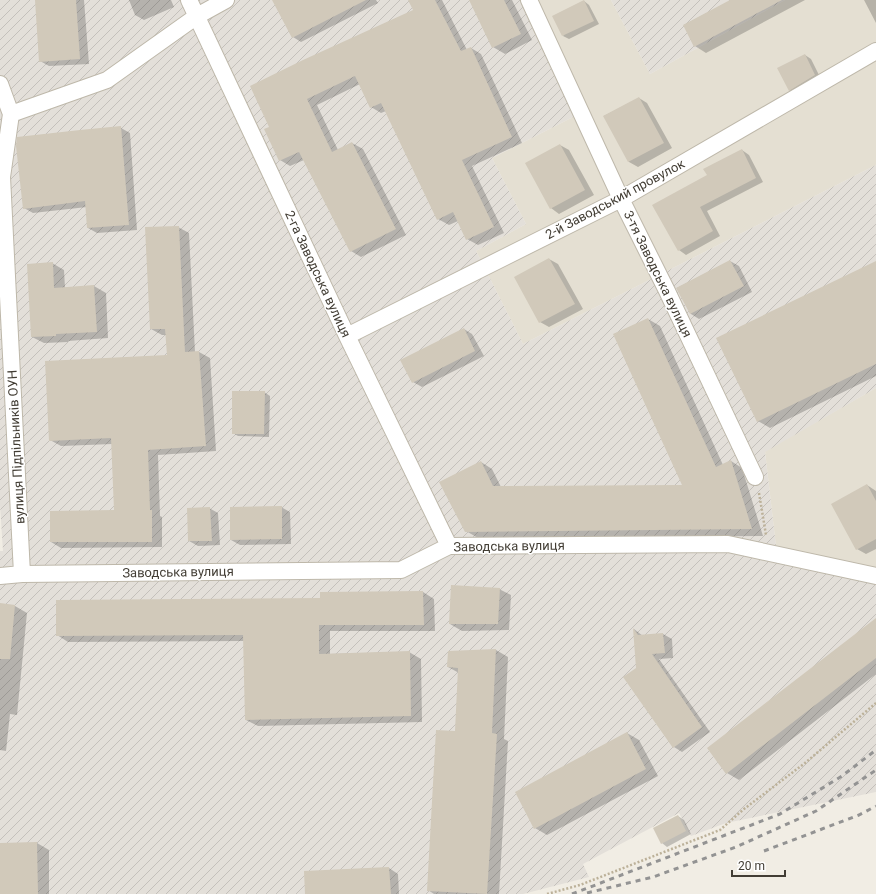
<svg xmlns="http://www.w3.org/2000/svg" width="876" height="894" viewBox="0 0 876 894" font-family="Roboto,sans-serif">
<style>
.residential{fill:#e4dfd2}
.industrial{fill:url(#industrial-furrows)}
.shadow{fill:#0003}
.building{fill:#d1c9ba}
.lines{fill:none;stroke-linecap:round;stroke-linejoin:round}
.street-casing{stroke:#beb8aa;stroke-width:18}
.path{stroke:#bcb199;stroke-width:2.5;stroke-dasharray:2 2;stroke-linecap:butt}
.street{stroke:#fff;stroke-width:16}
.rail{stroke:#939393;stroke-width:3;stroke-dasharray:5 5;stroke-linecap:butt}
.labels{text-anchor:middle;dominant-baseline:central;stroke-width:3;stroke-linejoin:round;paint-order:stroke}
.street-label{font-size:13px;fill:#423d34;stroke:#fff}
</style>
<defs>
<pattern id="industrial-furrows" width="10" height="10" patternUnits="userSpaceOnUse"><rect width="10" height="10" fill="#e3dfd9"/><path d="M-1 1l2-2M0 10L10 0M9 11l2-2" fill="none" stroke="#c4c0bb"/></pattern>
</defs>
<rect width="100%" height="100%" fill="#f1ede4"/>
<path class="residential" d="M 531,0 L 611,0 L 650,74 L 785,0 L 876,0 L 876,165 L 523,344 L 476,251 L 526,224 L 492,158 L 581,113 Z
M 876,388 L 876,576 L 777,555 L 765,451 Z"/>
<path class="industrial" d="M 0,0 L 531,0 L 581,113 L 492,158 L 526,224 L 476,251 L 523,344 L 876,165 L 876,388 L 765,452 L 777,555 L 876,576 L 876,792 L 726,823 L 691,836 L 679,813 L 583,864 L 589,877 L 523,894 L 0,894 L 0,551 L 3,551 L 0,505 Z
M 611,0 L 785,0 L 650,74 Z"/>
<path class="shadow" d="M 36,0 L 84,0 L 89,64 L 49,66 L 40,61 Z
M 129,0 L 171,0 L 174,7 L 144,20 L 135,15 Z
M 275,0 L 376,0 L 378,3 L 301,42 L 293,37 Z
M 416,0 L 442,0 L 467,50 L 471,48 L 481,54 L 522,143 L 472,166 L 504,233 L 478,245 L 467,239 L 458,221 L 449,225 L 438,219 L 386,111 L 381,113 L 371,107 L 360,84 L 317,105 L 338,150 L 352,143 L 363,149 L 406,235 L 361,257 L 351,251 L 304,160 L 290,166 L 280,160 L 271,127 L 415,11 Z
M 470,0 L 512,0 L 532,40 L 505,54 L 493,47 Z
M 732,0 L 805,0 L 706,53 L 695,46 L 684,25 Z
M 864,0 L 876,0 L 876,23 Z
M 584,1 L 589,5 L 599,24 L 569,39 L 563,36 Z
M 805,55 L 811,59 L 821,79 L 795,93 L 789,90 Z
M 639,98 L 647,103 L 672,148 L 638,167 L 629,162 L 604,116 Z
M 121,128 L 130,133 L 137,230 L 97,233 L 88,228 L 87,207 L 33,213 L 24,208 Z
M 560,145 L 569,150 L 594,195 L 559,214 L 551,208 Z
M 742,150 L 749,155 L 763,182 L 707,211 L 720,236 L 686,255 L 679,250 L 708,176 Z
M 178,227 L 189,233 L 195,352 L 199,352 L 210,358 L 216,451 L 158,455 L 160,516 L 162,517 L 162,547 L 61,548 L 51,542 L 115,511 L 112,444 L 61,446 L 50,440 L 168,356 L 167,335 L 162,335 L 151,329 Z
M 549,259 L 558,264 L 583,309 L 549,327 L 540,322 Z
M 730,261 L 739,266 L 752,292 L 699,319 L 691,314 L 677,288 Z
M 876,262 L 876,376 L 770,428 L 758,421 Z
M 52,263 L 64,270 L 65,288 L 94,286 L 106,293 L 108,338 L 68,341 L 68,342 L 44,343 L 32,337 Z
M 648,319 L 660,326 L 723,465 L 731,461 L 742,468 L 763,536 L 478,538 L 466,531 L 481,462 L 492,469 L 501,487 L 683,486 Z
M 464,329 L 472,334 L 484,356 L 422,387 L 413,382 Z
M 264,392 L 270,396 L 269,437 L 238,436 L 233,433 Z
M 867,485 L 876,491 L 876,549 L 866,554 L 857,549 Z
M 281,507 L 290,512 L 291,544 L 240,545 L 231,540 Z
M 209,508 L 218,513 L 220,545 L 198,546 L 189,541 Z
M 499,589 L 511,595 L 509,630 L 462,631 L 450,624 Z
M 423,592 L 434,599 L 435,631 L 330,631 L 330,654 L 409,652 L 421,659 L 422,722 L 258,726 L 246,720 L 245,641 L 68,642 L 57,635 L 321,599 Z
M 0,604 L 15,606 L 27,613 L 17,715 L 10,714 L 6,751 L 0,750 Z
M 876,623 L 876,674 L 739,780 L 727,773 Z
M 634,629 L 643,636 L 663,634 L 672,639 L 673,658 L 659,659 L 710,732 L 682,752 L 674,747 L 637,668 Z
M 496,650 L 508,657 L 504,739 L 508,741 L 499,894 L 434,894 L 428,890 L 456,732 L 459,673 L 448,667 L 449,652 Z
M 627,733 L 639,740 L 658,776 L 547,835 L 535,828 Z
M 678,816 L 684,820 L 691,834 L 667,847 L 662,843 Z
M 37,843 L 49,850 L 49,894 L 0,894 L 0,844 Z
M 389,868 L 398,874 L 399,894 L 306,894 L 305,872 Z"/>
<path class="building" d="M 35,0 L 76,0 L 80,59 L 39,62 Z
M 272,0 L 366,0 L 292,38 Z
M 408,0 L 435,0 L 461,51 L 471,47 L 512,137 L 462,160 L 494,227 L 466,240 L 453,212 L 437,220 L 381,103 L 370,108 L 355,76 L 307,99 L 332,152 L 352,142 L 396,229 L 350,252 L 299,152 L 279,161 L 264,129 L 269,127 L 250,86 L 303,60 L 413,10 Z
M 469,0 L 504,0 L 521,34 L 492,48 Z
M 584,0 L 594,21 L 562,36 L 552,16 Z
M 730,0 L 782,0 L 694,47 L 683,25 Z
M 805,54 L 815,75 L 789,91 L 777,68 Z
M 639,97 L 664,143 L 628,162 L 603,116 Z
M 121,126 L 129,225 L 87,228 L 85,201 L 23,209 L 16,146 L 17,137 L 80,130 Z
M 560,144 L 585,190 L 550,209 L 525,163 Z
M 742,149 L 756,178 L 700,207 L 713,231 L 678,251 L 652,205 L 707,175 L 703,169 Z
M 179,226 L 185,352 L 199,351 L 206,446 L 148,450 L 150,510 L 152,510 L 152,542 L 50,542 L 50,511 L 114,510 L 111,438 L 49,441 L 45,361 L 167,355 L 165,329 L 150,329 L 145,227 Z
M 549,258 L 575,304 L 539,323 L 514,277 Z
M 730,260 L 744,286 L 690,314 L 676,288 Z
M 876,261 L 876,364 L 757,422 L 716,338 Z
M 53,262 L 54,288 L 94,285 L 97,332 L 56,334 L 56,336 L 31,337 L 27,264 Z
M 648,318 L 716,467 L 731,460 L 752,529 L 465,532 L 439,482 L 481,461 L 493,486 L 682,485 L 613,334 Z
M 464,328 L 475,351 L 412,383 L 400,360 Z
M 232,391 L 265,391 L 264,434 L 232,434 Z
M 867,484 L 876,501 L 876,539 L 856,550 L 831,504 Z
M 282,506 L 282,539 L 230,540 L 230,507 Z
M 210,507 L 212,541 L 188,541 L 187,508 Z
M 451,585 L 500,588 L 498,624 L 449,624 Z
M 423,591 L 424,625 L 319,625 L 319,654 L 410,651 L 411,716 L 245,720 L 243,635 L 56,636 L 56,600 L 320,598 L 320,592 Z
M 0,603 L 15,605 L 10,659 L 0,659 Z
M 876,618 L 876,658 L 726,774 L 707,748 Z
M 633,628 L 638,635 L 663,633 L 665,653 L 652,654 L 702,727 L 673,748 L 623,677 L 636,668 Z
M 496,649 L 492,733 L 497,734 L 487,894 L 427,891 L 436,730 L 455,731 L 458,668 L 447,667 L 448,651 Z
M 627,732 L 646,769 L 534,829 L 515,792 Z
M 678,815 L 686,831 L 661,844 L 653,828 Z
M 37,842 L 38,894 L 0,894 L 0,843 Z
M 389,867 L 391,894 L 305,894 L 304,871 Z"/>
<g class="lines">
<defs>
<path id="street" d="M 189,0 L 347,336 L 449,546
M 529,0 L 621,199 L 667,291 L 755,477
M 0,84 L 11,114 L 2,177 L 22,574
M 11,114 L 107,80 L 197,16 L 226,0
M 347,336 L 621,199 L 876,51
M 0,576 L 22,574 L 401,570 L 449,546 L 728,544 L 876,576"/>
</defs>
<use href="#street" class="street-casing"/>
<path class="path" d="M 759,493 L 766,535
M 547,894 L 580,885 L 598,878 L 720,830 L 744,809 L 805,763 L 876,703"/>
<use href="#street" class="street"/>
<path class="rail" d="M 764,851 L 859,815 L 876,806
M 587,893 L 653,877 L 736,847 L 816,811 L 876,770
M 572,894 L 780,814 L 842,776 L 876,750"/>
</g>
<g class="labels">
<g class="street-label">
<text transform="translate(615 199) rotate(-28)">2-й Заводський провулок</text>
<text transform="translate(318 274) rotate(65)">2-га Заводська вулиця</text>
<text transform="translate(658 274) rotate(64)">3-тя Заводська вулиця</text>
<text transform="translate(16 447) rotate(-93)">вулиця Підпільників ОУН</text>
<text transform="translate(509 546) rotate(-1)">Заводська вулиця</text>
<text transform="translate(178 572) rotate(-1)">Заводська вулиця</text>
</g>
</g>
<path d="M732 870v6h53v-6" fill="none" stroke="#423d34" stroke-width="2"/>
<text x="738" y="870" font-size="12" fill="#423d34" stroke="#ffffff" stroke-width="3" paint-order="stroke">20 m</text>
</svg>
